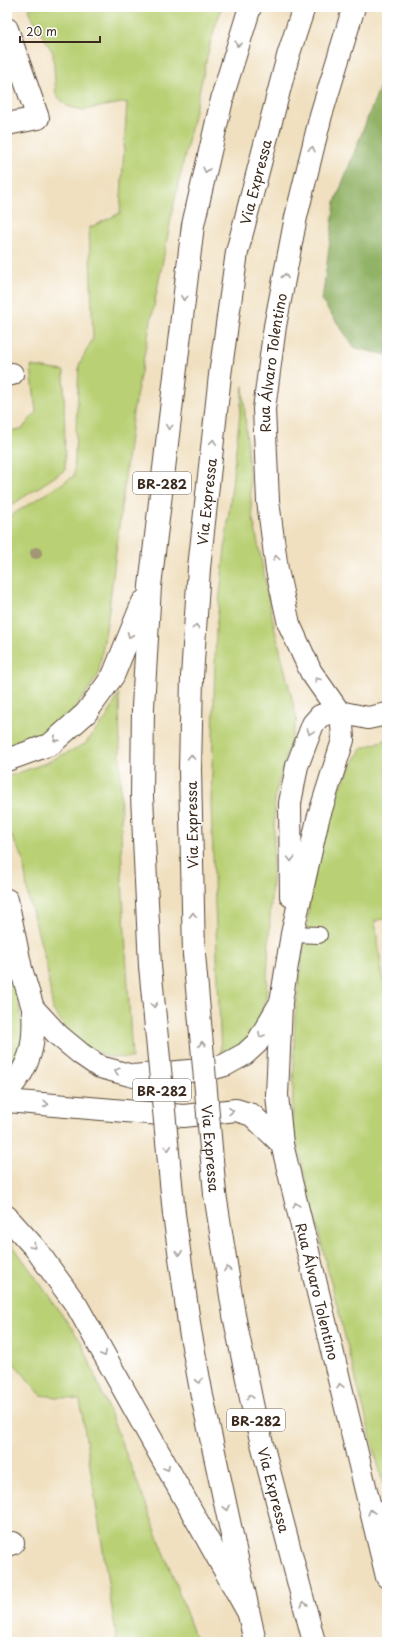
<svg xmlns="http://www.w3.org/2000/svg" width="394" height="1649" viewBox="0 0 394 1649" font-family="'Playpen Sans',sans-serif">
<style>
.green{fill:#b9d074;stroke:#7a7d49}
.forest{fill:#92b266;stroke:#666e42}
.lines{fill:none;stroke-linecap:round;stroke-linejoin:round}
.service-casing{stroke:#564536;stroke-width:18}
.minor-casing{stroke:#564536;stroke-width:24}
.secondary-casing{stroke:#564536;stroke-width:24}
.motorway-casing{stroke:#564536;stroke-width:24}
.service{stroke:#fff;stroke-width:16}
.minor{stroke:#fff;stroke-width:22}
.secondary{stroke:#fff;stroke-width:22}
.motorway{stroke:#fff;stroke-width:22}
.motorway-bridge-casing{stroke:#564536;stroke-width:24;stroke-linecap:butt}
.motorway-bridge{stroke:#fff;stroke-width:22}
.tree{fill:#a19775}
.oneway{stroke:#a79f9a}
.labels{text-anchor:middle;dominant-baseline:central;stroke-width:3;stroke-linejoin:round;paint-order:stroke}
.shield{fill:#fff;stroke:#766a62;stroke-width:1}
.shield-label{font-size:13px;font-weight:bold;fill:#3b2a1e}
.street-label{font-size:14px;fill:#3b2a1e;stroke:#fff}
</style>
<rect width="100%" height="100%" fill="#fff"/>
<filter id="ink" filterUnits="userSpaceOnUse"><feTurbulence type="fractalNoise" baseFrequency=".025" numOctaves="2"/><feDisplacementMap in="SourceGraphic" scale="8" xChannelSelector="R" yChannelSelector="G"/><feConvolveMatrix kernelMatrix="1 2 1 2 8 2 1 2 1" color-interpolation-filters="sRGB"/></filter>
<filter id="wash" filterUnits="userSpaceOnUse"><feTurbulence type="fractalNoise" baseFrequency=".012" numOctaves="4" result="noise"/><feDisplacementMap in="SourceGraphic" scale="16" xChannelSelector="R" yChannelSelector="G"/><feGaussianBlur stdDeviation="0.9" result="paint"/><feColorMatrix in="noise" values="0 0 0 0 0 0 0 0 0 0 0 0 0 0 0 0 0 1.4 0 .05"/><feComposite in="paint" operator="in"/></filter>
<g filter="url(#wash)">
<rect width="100%" height="100%" fill="#f0e0c0"/>
<path class="green" d="M 29,7 L 222,7 L 211,40 L 175,199 L 133,412 L 108,617 L 98,676 L 68,718 L 38,737 L 7,747 L 7,518 L 74,476 L 79,365 L 93,338 L 89,228 L 120,213 L 127,102 L 83,110 L 67,106 L 56,95 L 53,53 L 31,15 Z
M 31,366 L 64,371 L 65,470 L 7,508 L 7,431 L 22,429 L 36,412 Z
M 243,386 L 252,513 L 275,630 L 297,719 L 275,796 L 274,839 L 266,998 L 256,1029 L 242,1044 L 221,1055 L 211,805 L 216,630 Z
M 119,694 L 122,879 L 132,1058 L 109,1057 L 83,1046 L 63,1024 L 53,1010 L 46,963 L 28,896 L 23,858 L 7,828 L 7,777 L 46,763 L 85,744 L 107,717 Z
M 387,739 L 387,918 L 375,921 L 387,1006 L 387,1483 L 383,1484 L 327,1267 L 292,1123 L 295,1014 L 312,882 L 339,789 L 361,749 Z
M 7,949 L 16,987 L 24,1035 L 12,1068 L 7,1073 Z
M 7,1237 L 82,1343 L 149,1512 L 197,1642 L 117,1642 L 80,1400 L 41,1395 L 7,1355 Z"/>
<path class="forest" d="M 387,68 L 387,355 L 355,348 L 322,301 L 335,202 Z"/>
</g>
<g filter="url(#ink)">
<g class="lines">
<defs>
<path id="service" d="M 292,934 L 319,935"/>
<path id="minor" d="M 7,29 L 38,118 L 7,124
M 7,375 L 12,374
M 7,1545 L 13,1543"/>
<g id="secondary">
<path d="M 291,896 L 290,803 L 297,766 L 313,724 L 320,716 L 329,713 L 339,712 L 368,718 L 387,714"/>
<path id="s1" d="M 7,900 L 21,969 L 33,1008 L 58,1035 L 81,1054 L 100,1067 L 133,1076 L 211,1069 L 225,1065 L 245,1054 L 257,1043 L 281,1002 L 292,934 L 318,819 L 343,740 L 342,724 L 339,712 L 311,672 L 289,624 L 277,570 L 268,501 L 264,409 L 275,326 L 296,217 L 321,115 L 354,7"/>
<path id="s2" d="M 281,1005 L 277,1095 L 282,1144 L 387,1577"/>
<path d="M 7,1091 C 32,1066 35,1042 33,1008"/>
<path d="M 7,1101 L 184,1116 L 236,1110 L 252,1115 L 282,1144"/>
</g>
<g id="motorway">
<path d="M 7,760 L 51,744 L 86,713 L 113,676 L 143,602"/>
<path id="s3" d="M 194,954 L 190,770 L 192,677 L 199,568 L 220,375 L 237,252 L 288,56 L 304,7"/>
<path d="M 150,966 L 142,796 L 143,707 L 150,586 L 193,225 L 224,91 L 250,7"/>
<path id="s4" d="M 215,1194 L 234,1315 L 254,1413 L 314,1642"/>
<path d="M 174,1214 L 190,1330 L 202,1396 L 255,1642"/>
<path d="M 7,1217 L 35,1248 L 77,1306 L 248,1612"/>
</g>
</defs>
<use href="#service" class="service-casing"/>
<use href="#minor" class="minor-casing"/>
<use href="#secondary" class="secondary-casing"/>
<use href="#motorway" class="motorway-casing"/>
<use href="#service" class="service"/>
<use href="#minor" class="minor"/>
<use href="#secondary" class="secondary"/>
<use href="#motorway" class="motorway"/>
<defs>
<g id="motorway-bridge">
<path id="s5" d="M 194,954 L 215,1194"/>
<path d="M 150,966 L 174,1214"/>
</g>
</defs>
<use href="#motorway-bridge" class="motorway-bridge-casing"/>
<use href="#motorway-bridge" class="motorway-bridge"/>
</g>
<circle class="tree" cx="36" cy="553" r="6"/>
<defs><path id="oneway-chevron" d="M-2-3.5L2.5 0L-2 3.5" fill="none" stroke-width="1.6" stroke-linecap="round" stroke-linejoin="round"/></defs>
<g class="oneway">
<use href="#oneway-chevron" transform="translate(238 44) rotate(107)"/>
<use href="#oneway-chevron" transform="translate(312 149) rotate(-77)"/>
<use href="#oneway-chevron" transform="translate(206 170) rotate(103)"/>
<use href="#oneway-chevron" transform="translate(285 276) rotate(-79)"/>
<use href="#oneway-chevron" transform="translate(184 298) rotate(97)"/>
<use href="#oneway-chevron" transform="translate(169 427) rotate(97)"/>
<use href="#oneway-chevron" transform="translate(213 442) rotate(-84)"/>
<use href="#oneway-chevron" transform="translate(276 558) rotate(-98)"/>
<use href="#oneway-chevron" transform="translate(196 627) rotate(-86)"/>
<use href="#oneway-chevron" transform="translate(130 635) rotate(112)"/>
<use href="#oneway-chevron" transform="translate(317 680) rotate(-126)"/>
<use href="#oneway-chevron" transform="translate(310 732) rotate(111)"/>
<use href="#oneway-chevron" transform="translate(56 739) rotate(140)"/>
<use href="#oneway-chevron" transform="translate(191 757) rotate(-89)"/>
<use href="#oneway-chevron" transform="translate(291 859) rotate(89)"/>
<use href="#oneway-chevron" transform="translate(193 915) rotate(-91)"/>
<use href="#oneway-chevron" transform="translate(154 1005) rotate(84)"/>
<use href="#oneway-chevron" transform="translate(261 1035) rotate(120)"/>
<use href="#oneway-chevron" transform="translate(202 1044) rotate(-95)"/>
<use href="#oneway-chevron" transform="translate(117 1071) rotate(-164)"/>
<use href="#oneway-chevron" transform="translate(46 1104) rotate(5)"/>
<use href="#oneway-chevron" transform="translate(231 1111) rotate(-1)"/>
<use href="#oneway-chevron" transform="translate(168 1148) rotate(84)"/>
<use href="#oneway-chevron" transform="translate(296 1205) rotate(-104)"/>
<use href="#oneway-chevron" transform="translate(33 1246) rotate(50)"/>
<use href="#oneway-chevron" transform="translate(179 1253) rotate(83)"/>
<use href="#oneway-chevron" transform="translate(227 1269) rotate(-99)"/>
<use href="#oneway-chevron" transform="translate(104 1354) rotate(61)"/>
<use href="#oneway-chevron" transform="translate(199 1381) rotate(80)"/>
<use href="#oneway-chevron" transform="translate(340 1386) rotate(-104)"/>
<use href="#oneway-chevron" transform="translate(250 1397) rotate(-102)"/>
<use href="#oneway-chevron" transform="translate(167 1468) rotate(61)"/>
<use href="#oneway-chevron" transform="translate(227 1508) rotate(78)"/>
<use href="#oneway-chevron" transform="translate(371 1512) rotate(-104)"/>
<use href="#oneway-chevron" transform="translate(304 1604) rotate(-105)"/>
</g>
</g>
<g class="labels">
<g class="shield">
<rect x="133" y="472" width="58" height="22" rx="3"/>
<rect x="133" y="1079" width="58" height="22" rx="3"/>
<rect x="227" y="1409" width="58" height="22" rx="3"/>
</g>
<g class="shield-label">
<text x="162" y="483">BR-282</text>
<text x="162" y="1090">BR-282</text>
<text x="256" y="1420">BR-282</text>
</g>
<g class="street-label">
<text stroke="none"><textPath href="#s3" startOffset="777">Via Expressa</textPath></text>
<text stroke="none"><textPath href="#s1" startOffset="1078">Rua Álvaro Tolentino</textPath></text>
<text stroke="none"><textPath href="#s3" startOffset="453">Via Expressa</textPath></text>
<text transform="translate(192 825) rotate(-91)">Via Expressa</text>
<text stroke="none"><textPath href="#s5" startOffset="195">Via Expressa</textPath></text>
<text stroke="none"><textPath href="#s2" startOffset="291">Rua Álvaro Tolentino</textPath></text>
<text stroke="none"><textPath href="#s4" startOffset="302">Via Expressa</textPath></text>
</g>
</g>
<rect width="394" height="1649" fill="none" stroke="#fff" stroke-width="24"/>
<path d="M20 36v6h80v-6" fill="none" stroke="#3b2a1e" stroke-width="2"/>
<text x="26" y="36" font-size="12" fill="#3b2a1e" stroke="#ffffff" stroke-width="3" paint-order="stroke">20 m</text>
</svg>
